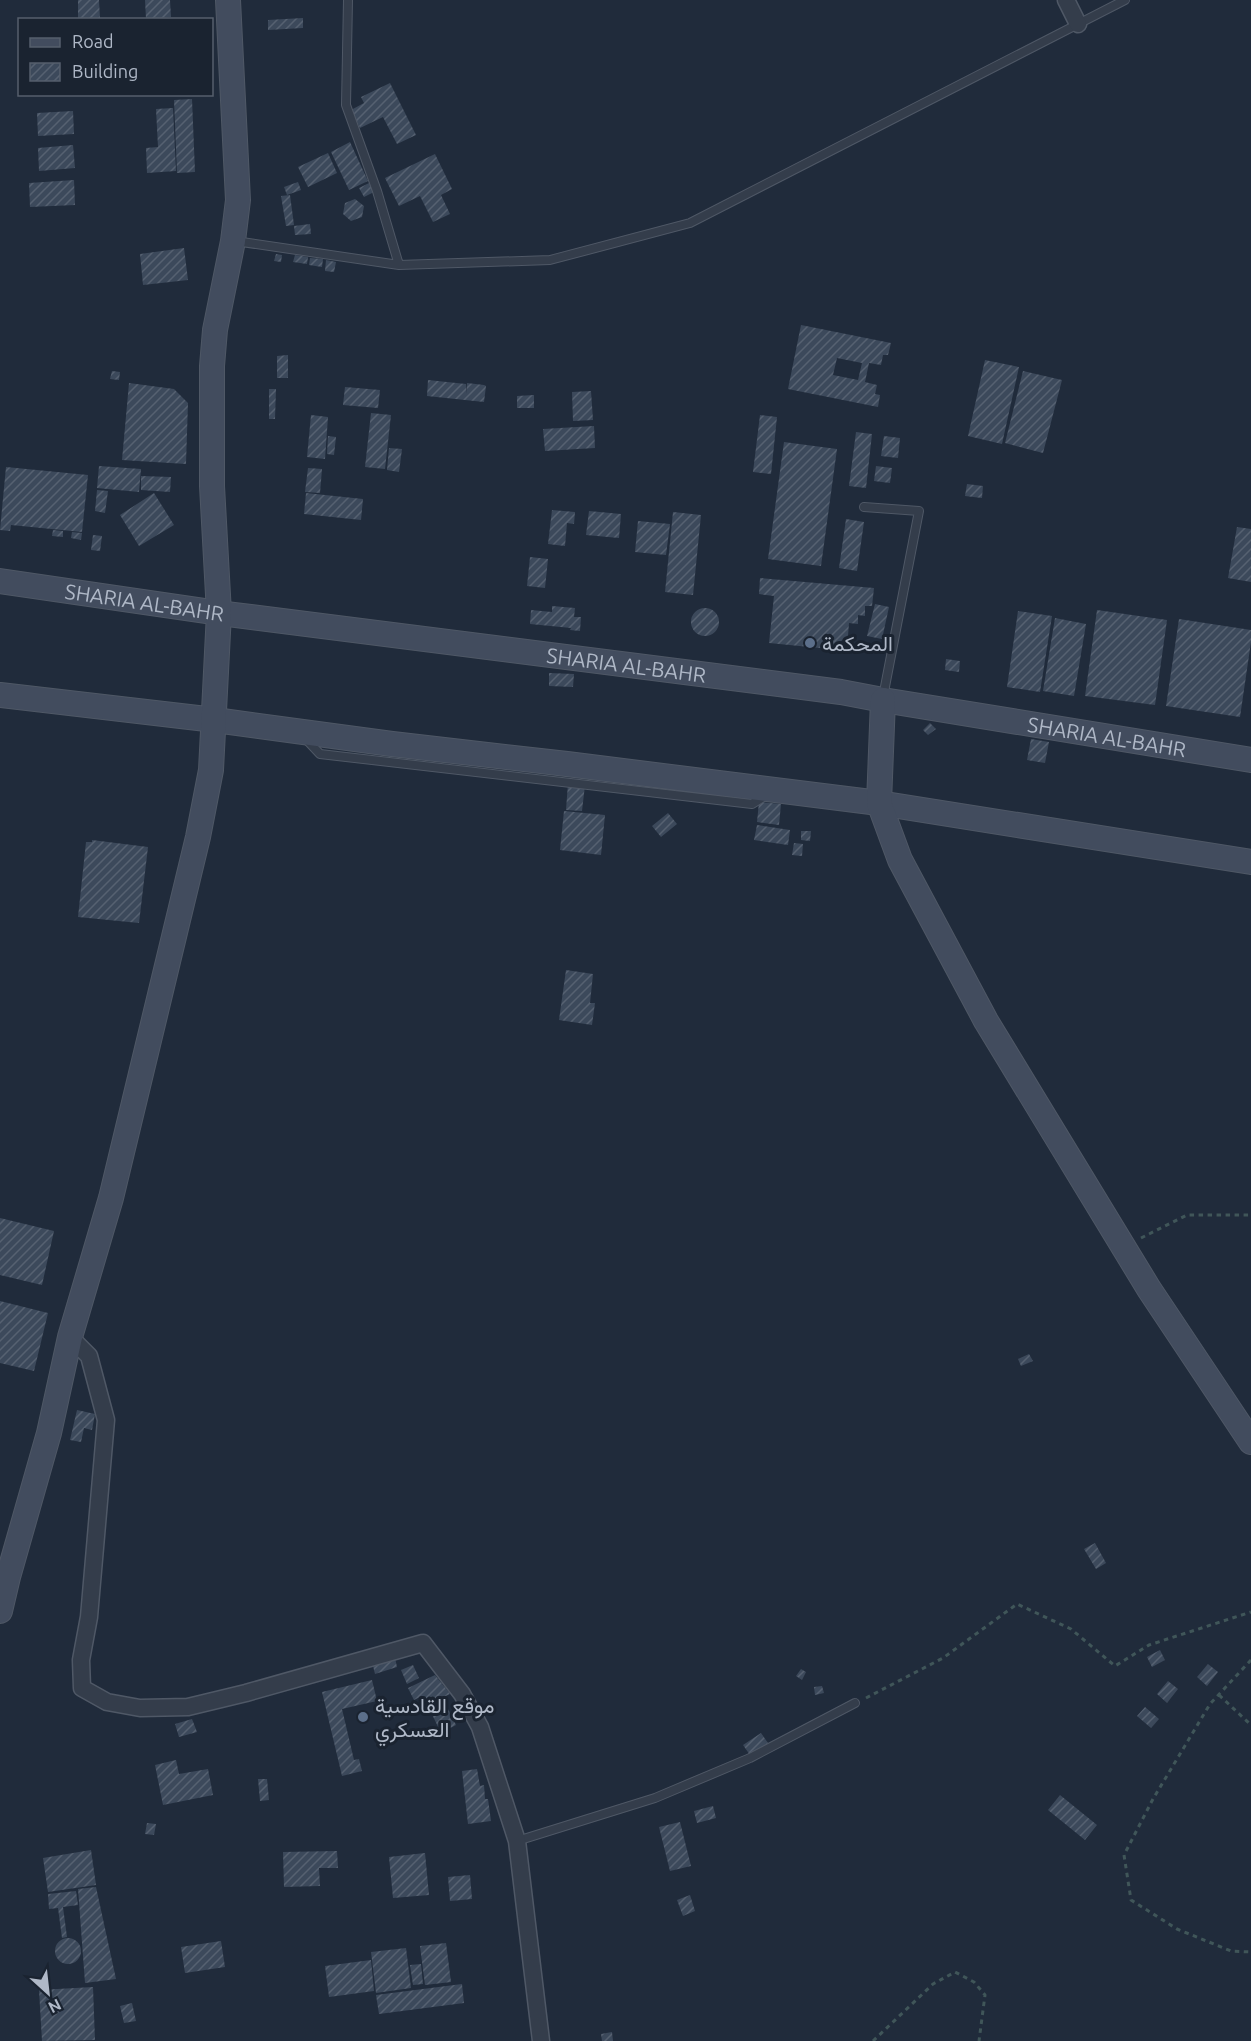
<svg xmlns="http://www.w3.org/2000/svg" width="1251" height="2041" viewBox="0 0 1251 2041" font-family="Ubuntu,Vazirmatn,sans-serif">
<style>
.building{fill:url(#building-hatch);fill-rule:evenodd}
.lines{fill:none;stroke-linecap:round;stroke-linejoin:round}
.lane-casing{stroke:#4f5866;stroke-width:10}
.street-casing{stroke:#4f5866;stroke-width:19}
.secondary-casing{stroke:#4f5866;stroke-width:26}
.path{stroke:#405659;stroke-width:3;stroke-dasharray:4.5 4.5;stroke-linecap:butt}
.lane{stroke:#343d4b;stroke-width:8}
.street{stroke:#343d4b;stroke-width:16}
.secondary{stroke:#424c5e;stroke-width:24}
.service-dot{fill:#5c6f8a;stroke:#1a2330;stroke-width:2}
.labels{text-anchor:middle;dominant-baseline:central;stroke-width:6;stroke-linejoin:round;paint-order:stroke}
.street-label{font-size:21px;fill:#afb8c7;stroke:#1a2330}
.poi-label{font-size:21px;fill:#afb8c7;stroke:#1a2330;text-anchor:start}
</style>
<defs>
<pattern id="building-hatch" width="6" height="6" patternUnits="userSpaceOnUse" patternTransform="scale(1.5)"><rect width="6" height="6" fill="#3c495b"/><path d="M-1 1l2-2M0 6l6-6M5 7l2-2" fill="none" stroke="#566171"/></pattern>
</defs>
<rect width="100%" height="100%" fill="#202b3b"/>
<path class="building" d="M 78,0 L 99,0 L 100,18 L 78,19 Z
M 145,0 L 170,0 L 171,17 L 146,19 Z
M 303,18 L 303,28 L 268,30 L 268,20 Z
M 390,83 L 416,135 L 397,144 L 383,117 L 360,128 L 351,110 L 364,103 L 361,97 Z
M 192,99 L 195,172 L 177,173 L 174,100 Z
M 173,108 L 176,171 L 147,173 L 146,148 L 158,147 L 156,109 Z
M 73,111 L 74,134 L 38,136 L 37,113 Z
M 350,142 L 368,181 L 349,190 L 331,152 Z
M 73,145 L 75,168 L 39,171 L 38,148 Z
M 328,153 L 337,173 L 308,187 L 298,167 Z
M 435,154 L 452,189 L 441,195 L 450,214 L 433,222 L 420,196 L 399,206 L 385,178 Z
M 74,180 L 75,205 L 30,207 L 29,183 Z
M 298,182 L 301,190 L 287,195 L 284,187 Z
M 369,183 L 374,192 L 364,197 L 359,188 Z
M 290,195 L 294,225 L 286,226 L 281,196 Z
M 355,199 L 364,206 L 362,217 L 351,221 L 343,214 L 345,203 Z
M 310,224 L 311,234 L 295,235 L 294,226 Z
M 184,248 L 188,280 L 143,285 L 140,254 Z
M 276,254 L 282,255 L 281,262 L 274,261 Z
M 295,255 L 308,257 L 307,264 L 293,262 Z
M 310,258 L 323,259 L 322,267 L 309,265 Z
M 326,260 L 336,262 L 334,272 L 325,271 Z
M 801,325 L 891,343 L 888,355 L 883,355 L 881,365 L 869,363 L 865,382 L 877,385 L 875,394 L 880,395 L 878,407 L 788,389 ZM 837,358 L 862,363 L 858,380 L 833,375 Z
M 288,355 L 288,378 L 277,378 L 277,356 Z
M 985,360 L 1019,367 L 1002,444 L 968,436 Z
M 112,371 L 120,372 L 119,380 L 110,379 Z
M 1023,371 L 1062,380 L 1043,453 L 1005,443 Z
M 428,380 L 466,384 L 466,394 L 467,383 L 484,385 L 486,386 L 484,402 L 427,396 Z
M 129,383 L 174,389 L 188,403 L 186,464 L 122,460 Z
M 345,387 L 380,390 L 378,408 L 343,405 Z
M 269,389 L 276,389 L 275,419 L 269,419 Z
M 591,391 L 593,420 L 573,421 L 572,392 Z
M 534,395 L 534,408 L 517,408 L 517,396 Z
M 371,413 L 391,415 L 385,469 L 365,467 Z
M 311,415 L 328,417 L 325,459 L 307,457 Z
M 760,415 L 777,417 L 771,474 L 753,472 Z
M 594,426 L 595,448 L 545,451 L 543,429 Z
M 856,432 L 872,434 L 866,488 L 849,486 Z
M 328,436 L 336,437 L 334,455 L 327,454 Z
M 884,436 L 900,438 L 898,458 L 881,456 Z
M 784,442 L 837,449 L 821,566 L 768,559 Z
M 389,448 L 402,449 L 399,472 L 387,470 Z
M 99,466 L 141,469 L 139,492 L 97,488 Z
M 876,466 L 892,468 L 890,483 L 874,481 Z
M 6,467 L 88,475 L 82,532 L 11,525 L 10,531 L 0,530 Z
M 308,468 L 322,469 L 320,493 L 305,492 Z
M 141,476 L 171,477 L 170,492 L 141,490 Z
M 967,484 L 983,486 L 982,498 L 965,496 Z
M 97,490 L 108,491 L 105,513 L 95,511 Z
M 154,493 L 174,525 L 139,546 L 120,515 Z
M 306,493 L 363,499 L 361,520 L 304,514 Z
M 552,510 L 575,512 L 574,524 L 567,523 L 565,546 L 548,544 Z
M 589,511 L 621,514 L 619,538 L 586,535 Z
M 673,512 L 701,515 L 693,595 L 665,592 Z
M 846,519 L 864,522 L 857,571 L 839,568 Z
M 638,521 L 670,524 L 666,555 L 635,552 Z
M 1237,527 L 1251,529 L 1251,582 L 1228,578 Z
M 53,530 L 63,531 L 63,537 L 52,536 Z
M 72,532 L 82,533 L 81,540 L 71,538 Z
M 93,535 L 102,536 L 100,551 L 91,550 Z
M 530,557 L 548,559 L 545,588 L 527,586 Z
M 760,578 L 874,588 L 872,606 L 865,606 L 865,616 L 858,615 L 858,624 L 849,623 L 848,636 L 830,649 L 769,643 L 774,596 L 759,594 Z
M 875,604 L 889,607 L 882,639 L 867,636 Z
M 552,606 L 575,608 L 574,617 L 581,617 L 580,631 L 570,630 L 571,628 L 530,624 L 531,610 L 552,612 Z
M691 622a14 14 0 1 1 28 0a14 14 0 1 1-28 0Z
M 1097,610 L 1167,620 L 1155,705 L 1085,696 Z
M 1018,611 L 1052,616 L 1040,692 L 1007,687 Z
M 1055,618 L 1086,624 L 1074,696 L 1043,691 Z
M 1179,619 L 1251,630 L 1251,642 L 1240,717 L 1166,706 Z
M 946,659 L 960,661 L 959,672 L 945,670 Z
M 549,673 L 574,674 L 573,687 L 549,686 Z
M 930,723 L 936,729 L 928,735 L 923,730 Z
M 1031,739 L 1049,742 L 1045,763 L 1027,760 Z
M 568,783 L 585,785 L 582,811 L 566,810 Z
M 759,802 L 781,804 L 779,825 L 757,822 Z
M 564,811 L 605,815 L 601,855 L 560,850 Z
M 668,813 L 677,824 L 661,837 L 652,826 Z
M 757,825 L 790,830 L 788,845 L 754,840 Z
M 801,831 L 811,831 L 810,841 L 801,840 Z
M 92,840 L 148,847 L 139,923 L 78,917 L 86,842 L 92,842 Z
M 794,843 L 803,844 L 802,856 L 792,855 Z
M 566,970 L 593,974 L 590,1003 L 595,1003 L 592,1025 L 559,1020 Z
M 0,1218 L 54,1231 L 42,1285 L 0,1275 Z
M 0,1301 L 48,1313 L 34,1371 L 0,1363 Z
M 1029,1354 L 1033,1361 L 1021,1366 L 1018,1359 Z
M 77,1410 L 95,1414 L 92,1430 L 84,1428 L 81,1442 L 70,1440 Z
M 1095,1543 L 1106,1563 L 1096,1569 L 1084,1549 Z
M 1160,1650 L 1165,1660 L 1152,1667 L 1147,1657 Z
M 395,1658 L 397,1667 L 375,1674 L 373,1666 Z
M 1208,1664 L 1218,1672 L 1207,1686 L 1197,1677 Z
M 413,1665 L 419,1678 L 407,1684 L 401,1670 Z
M 801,1669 L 806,1672 L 802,1680 L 796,1676 Z
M 435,1675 L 450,1694 L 427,1705 L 422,1696 L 414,1700 L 408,1688 Z
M 372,1680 L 377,1701 L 342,1709 L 354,1760 L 359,1759 L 362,1771 L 342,1776 L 322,1692 Z
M 1168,1681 L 1178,1689 L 1167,1703 L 1157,1694 Z
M 822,1686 L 824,1693 L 815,1695 L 814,1687 Z
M 443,1699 L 456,1725 L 441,1733 L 428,1706 Z
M 1145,1707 L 1159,1719 L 1151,1728 L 1137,1716 Z
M 192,1719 L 197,1732 L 179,1737 L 175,1724 Z
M 761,1733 L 768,1743 L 750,1755 L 743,1745 Z
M 176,1760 L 179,1774 L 208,1769 L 213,1795 L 163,1805 L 155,1765 Z
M 477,1769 L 480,1786 L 484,1785 L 485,1799 L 488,1799 L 491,1821 L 468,1824 L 462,1771 Z
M 258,1779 L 267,1779 L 269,1800 L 260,1801 Z
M 1060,1795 L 1097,1825 L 1085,1840 L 1048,1810 Z
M 713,1806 L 716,1818 L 697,1823 L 694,1811 Z
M 680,1822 L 691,1866 L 670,1871 L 659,1827 Z
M 147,1823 L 156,1824 L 154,1835 L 145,1834 Z
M 91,1850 L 96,1885 L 48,1892 L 43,1858 Z
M 337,1851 L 338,1868 L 319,1868 L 320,1886 L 284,1887 L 283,1852 Z
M 425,1853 L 429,1895 L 393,1898 L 389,1857 Z
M 470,1875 L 472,1899 L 450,1901 L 448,1877 Z
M 96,1887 L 116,1979 L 85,1983 L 78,1889 Z
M 76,1891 L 78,1905 L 63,1907 L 67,1937 L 62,1938 L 58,1908 L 49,1909 L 48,1894 Z
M 690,1895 L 695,1911 L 683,1916 L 677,1900 Z
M55 1951a13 13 0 1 1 26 0a13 13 0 1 1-26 0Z
M 221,1941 L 225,1967 L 185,1973 L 181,1947 Z
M 446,1943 L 451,1982 L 425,1985 L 420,1946 Z
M 406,1948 L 411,1988 L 376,1993 L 371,1952 Z
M 371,1960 L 374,1991 L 329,1997 L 325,1966 Z
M 421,1964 L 423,1984 L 413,1985 L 410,1965 Z
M 462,1984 L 464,2003 L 379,2014 L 376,1995 Z
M 93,1987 L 95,2040 L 42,2041 L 39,1990 Z
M 132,2003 L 136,2021 L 124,2023 L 120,2006 Z
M 612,2032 L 613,2041 L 602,2041 L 601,2034 Z"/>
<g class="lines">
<defs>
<path id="lane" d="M 348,0 L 346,105 L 377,191 L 399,265
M 235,241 L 399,265 L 550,260 L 690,223 L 1125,0
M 864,507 L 919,511 L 883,697
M 305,738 L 320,754 L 752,804 L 768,794
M 517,1841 L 655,1798 L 750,1758 L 855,1703"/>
<path id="street" d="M 1066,0 L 1078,24
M 70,1337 L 89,1356 L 106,1420 L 89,1617 L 81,1660 L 82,1688 L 107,1702 L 140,1708 L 188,1707 L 246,1693 L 423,1643 L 462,1694 L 480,1727 L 517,1841 L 541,2041"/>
<g id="secondary">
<path id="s1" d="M 0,581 L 219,613 L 841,692 L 883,700 L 1251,760"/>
<path d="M 0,695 L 215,720 L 392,744 L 567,764 L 879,803 L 1251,862"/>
<path d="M 883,700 L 879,803 L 900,860 L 986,1021 L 1149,1289 L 1251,1442"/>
<path d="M 0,1611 L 8,1577 L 49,1433 L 70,1337 L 111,1198 L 198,837 L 211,770 L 219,613 L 212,486 L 212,366 L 215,330 L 233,241 L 238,200 L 228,0"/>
</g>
</defs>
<use href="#lane" class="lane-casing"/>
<use href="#street" class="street-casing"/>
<use href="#secondary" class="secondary-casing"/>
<path class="path" d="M 1141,1238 L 1187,1215 L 1251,1215
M 1251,1660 L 1210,1704 L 1153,1799 L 1124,1855 L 1131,1900 L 1177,1929 L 1231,1951 L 1251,1952
M 1219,1695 L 1251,1725
M 866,1698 L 943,1658 L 1017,1604 L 1071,1629 L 1115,1666 L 1149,1645 L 1251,1612
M 873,2041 L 933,1984 L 955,1972 L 974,1982 L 985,1995 L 979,2041"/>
<use href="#lane" class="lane"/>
<use href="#street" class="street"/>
<use href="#secondary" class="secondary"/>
</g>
<g class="service-dot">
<circle cx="810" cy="643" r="6"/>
<circle cx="363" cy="1717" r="6"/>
</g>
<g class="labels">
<g class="street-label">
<text stroke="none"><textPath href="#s1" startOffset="146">SHARIA AL-BAHR</textPath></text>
<text stroke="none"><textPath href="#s1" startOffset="632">SHARIA AL-BAHR</textPath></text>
<text stroke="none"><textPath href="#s1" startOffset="1118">SHARIA AL-BAHR</textPath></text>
</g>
<g class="poi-label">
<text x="822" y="643">المحكمة</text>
<text x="375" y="1705">موقع القادسية<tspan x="375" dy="24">العسكري</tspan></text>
</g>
</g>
<rect x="18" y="18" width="195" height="78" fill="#1a2330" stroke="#565f6c" stroke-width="1.5"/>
<rect x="30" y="38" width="30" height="9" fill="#424c5e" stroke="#565f6c" stroke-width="1.5"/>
<text x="72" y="48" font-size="18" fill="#afb8c7">Road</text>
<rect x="30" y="63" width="30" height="18" fill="url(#building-hatch)" stroke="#565f6c" stroke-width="1.5"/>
<text x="72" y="78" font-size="18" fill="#afb8c7">Building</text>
<g transform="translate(48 1993) rotate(153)" stroke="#1a2330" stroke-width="4.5" paint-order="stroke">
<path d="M0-4.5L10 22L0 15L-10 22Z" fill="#afb8c7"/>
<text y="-9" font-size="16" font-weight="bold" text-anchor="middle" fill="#afb8c7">N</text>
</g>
</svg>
